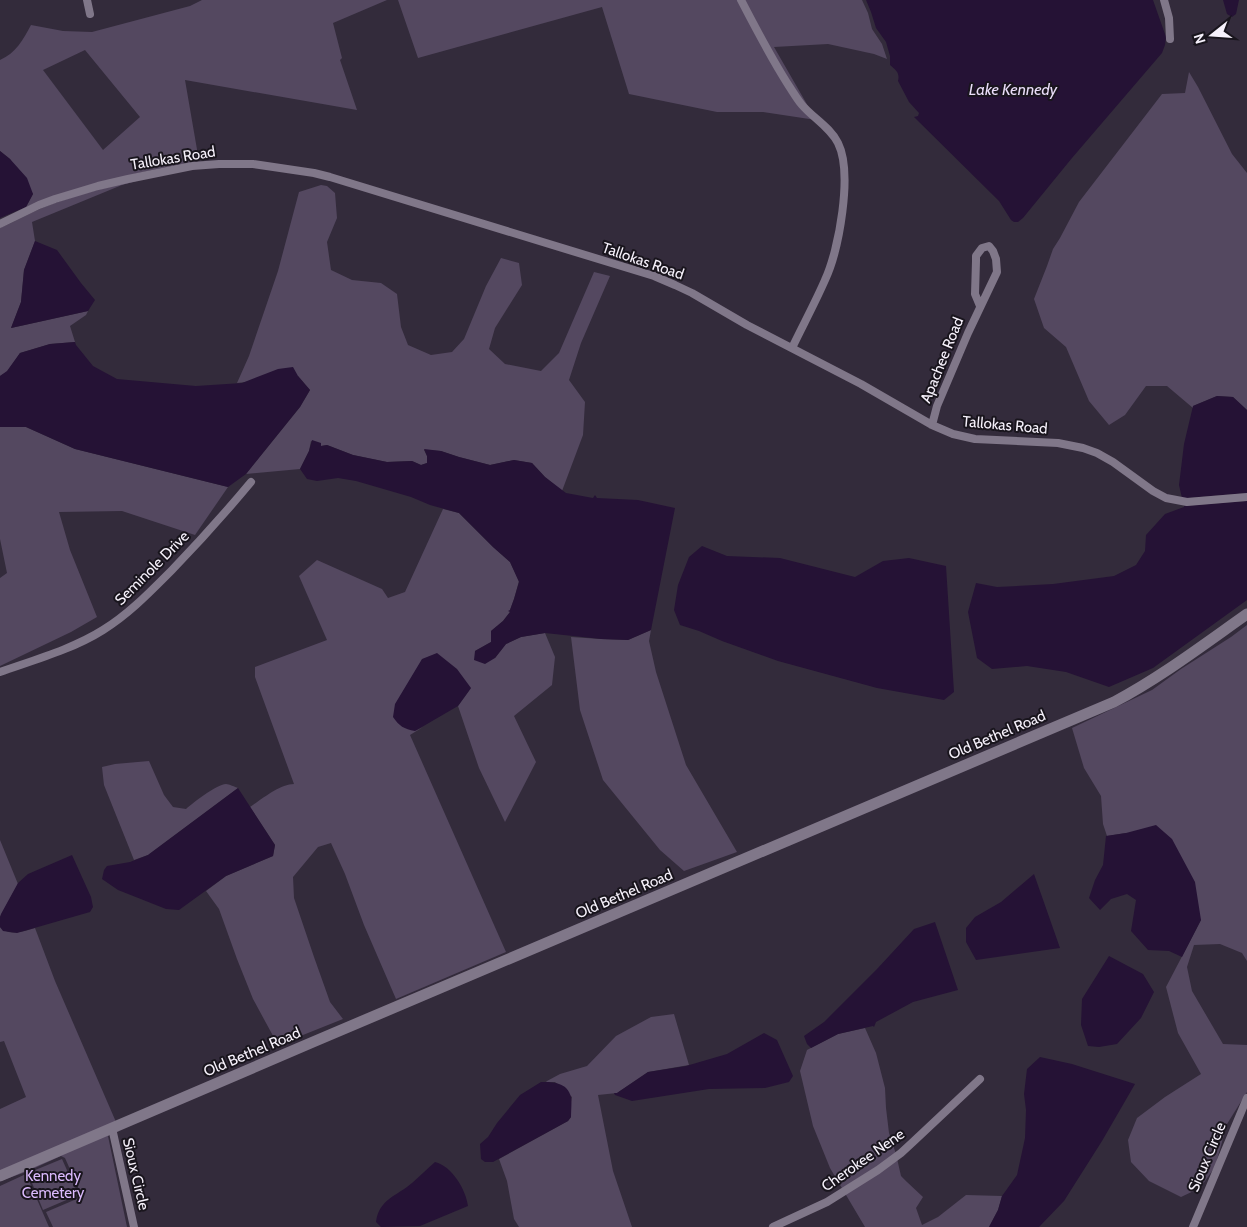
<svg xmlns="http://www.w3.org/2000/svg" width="1247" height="1227" viewBox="0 0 1247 1227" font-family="Cabin,sans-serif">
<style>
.green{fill:#544860;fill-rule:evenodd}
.water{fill:#251235}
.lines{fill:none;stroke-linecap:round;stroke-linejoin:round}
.street{stroke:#807789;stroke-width:8}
.secondary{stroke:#807789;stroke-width:11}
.labels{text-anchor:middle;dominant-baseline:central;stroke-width:4;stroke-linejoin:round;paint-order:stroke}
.street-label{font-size:15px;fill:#f6f1fb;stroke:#19151d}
.park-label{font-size:15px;fill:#dbbafd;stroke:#19151d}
.water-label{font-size:16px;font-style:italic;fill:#eaddf9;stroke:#19151d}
</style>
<rect width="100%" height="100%" fill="#332b3b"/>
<path class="green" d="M 202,0 L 387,0 L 333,23 L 342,58 L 340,60 L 357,110 L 185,80 L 199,161 C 184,163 169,167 153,170 C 110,179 67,190 26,207 L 33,194 L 10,159 L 0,151 L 0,60 C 16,53 23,40 31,25 L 63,31 L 92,32 L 190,6 ZM 85,50 L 140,117 L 103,150 L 43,70 Z
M 398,0 L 862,0 L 868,13 L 872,29 L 882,44 L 887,59 L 874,54 L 828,44 L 774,47 L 816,120 L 763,112 L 717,112 L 629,94 L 602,7 L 418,58 Z
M 1189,72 L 1198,87 L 1232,154 L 1247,173 L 1247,410 L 1233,397 L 1217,396 L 1193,406 L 1193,408 L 1167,386 L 1146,386 L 1125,415 L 1109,425 L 1089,401 L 1066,347 L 1044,328 L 1034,299 L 1047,266 L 1053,249 L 1060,238 L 1079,202 L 1162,94 L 1185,93 Z
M 140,180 L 122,185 L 32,222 L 35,241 L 24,270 L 21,302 L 11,328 L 88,311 L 86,315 L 70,326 L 75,342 L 50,344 L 20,353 L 7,372 L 0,376 L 0,228 C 14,222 28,214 42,208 C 74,195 107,187 140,180 Z
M 321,185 L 327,186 L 335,193 L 337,218 L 327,242 L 331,270 L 352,280 L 381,283 L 397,294 L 401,327 L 408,345 L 431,355 L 452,352 L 464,339 L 486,286 L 501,258 L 519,263 L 522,285 L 495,328 L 489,349 L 505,364 L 541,371 L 559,353 L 594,272 L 610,276 L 581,343 L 569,380 L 585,402 L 583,435 L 562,491 L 545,477 L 532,463 L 514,460 L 490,465 L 459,457 L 441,451 L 424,450 L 427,456 L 427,463 L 421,465 L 412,461 L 387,462 L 353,455 L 327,445 L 321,446 L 311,441 L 309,451 L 300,469 L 246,474 L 300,407 L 310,390 L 298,376 L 237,383 L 249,356 L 278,271 L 299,192 Z
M 0,427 L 26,427 L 75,449 L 228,487 L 195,535 L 122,511 L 59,512 L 70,550 L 97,617 L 71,632 L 0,666 L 0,578 L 7,573 L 0,539 Z
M 443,509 L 459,513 L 493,547 L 510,562 L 519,581 L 514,599 L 510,610 L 510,612 L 503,621 L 491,631 L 491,642 L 475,651 L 495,658 L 506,644 L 521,637 L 545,633 L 555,657 L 552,685 L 514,716 L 536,762 L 505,822 L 479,768 L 458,706 L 471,688 L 415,731 L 423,727 L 410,735 L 506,952 L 396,999 L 364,925 L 345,874 L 331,843 L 318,847 L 293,877 L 294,898 L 314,957 L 330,1002 L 343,1019 L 278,1045 L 253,999 L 237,959 L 219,909 L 206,891 L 226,876 L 273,856 L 275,845 L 250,807 C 262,799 280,784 294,784 L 255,677 L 255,667 L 327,640 L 299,576 L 317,560 L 382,589 L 388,598 L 405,592 Z
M 1247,625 L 1247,961 L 1242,953 L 1220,944 L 1194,945 L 1187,967 L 1192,991 L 1223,1044 L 1247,1045 L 1247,1092 L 1227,1124 L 1215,1167 L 1200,1188 L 1181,1197 L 1149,1181 L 1131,1162 L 1128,1140 L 1137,1118 L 1165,1097 L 1201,1074 L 1178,1033 L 1166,987 L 1201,920 L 1126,833 L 1107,836 L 1103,824 L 1101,796 L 1084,768 L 1072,728 L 1152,690 L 1181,669 L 1231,637 Z
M 651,630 L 649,641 L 656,672 L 686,765 L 737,852 L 684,871 L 660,850 L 603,780 L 580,710 L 571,637 L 601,639 L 628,640 Z
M 149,761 L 164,795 L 173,807 L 186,809 C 194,802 216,785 226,784 C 229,784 235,787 238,788 L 148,855 L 134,860 L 104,785 L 102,767 L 115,764 Z
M 0,840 L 18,884 L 0,917 Z
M 0,927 C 10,937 24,931 35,928 L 55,981 L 116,1122 L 0,1172 L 0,1109 L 26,1097 L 4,1041 L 0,1042 Z
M 674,1014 L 689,1065 L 648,1072 L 617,1093 L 598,1095 L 613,1171 L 632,1227 L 519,1227 L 514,1219 L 507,1181 L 499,1159 L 568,1121 L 571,1117 L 570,1107 L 572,1097 L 555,1082 L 546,1082 L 547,1081 L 560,1074 L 587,1066 L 616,1036 L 651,1017 Z
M 865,1028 L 876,1053 L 885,1088 L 886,1108 L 889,1133 L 896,1154 L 901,1176 L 907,1182 L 923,1197 L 916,1208 L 922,1225 L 938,1217 L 966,1195 L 1002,1196 L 998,1210 L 989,1227 L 865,1227 L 830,1168 L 813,1126 L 800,1071 L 807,1050 L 838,1034 Z
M 119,1129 L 119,1131 L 108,1136 L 127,1227 L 53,1227 L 46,1212 L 79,1198 L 81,1194 L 65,1158 L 61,1156 L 26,1172 L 0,1181 L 0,1180 Z
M 62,1159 L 78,1195 L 43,1210 L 28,1173 Z
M 26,1174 L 49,1227 L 0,1227 L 0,1186 Z"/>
<path class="water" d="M 866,0 L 1153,0 L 1166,37 L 1165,45 L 1162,53 L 1072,158 L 1023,218 L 1018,222 L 1014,222 L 1011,220 L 999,201 L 914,117 L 918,116 L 919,113 L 909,102 L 898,81 C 900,73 896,70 890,65 L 890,56 L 886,42 L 876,28 L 871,12 Z
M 1223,0 L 1239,0 L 1236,14 L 1232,17 L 1227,14 Z
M 0,151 L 10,159 L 27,178 L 33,194 L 26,207 L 0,218 Z
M 35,241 L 57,250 L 81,283 L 95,300 L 88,311 L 11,328 L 21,302 L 24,270 Z
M 75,342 L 76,345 L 93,366 L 117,379 L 196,386 L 242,383 L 278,369 L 293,367 L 298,376 L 310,390 L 300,407 L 246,474 L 228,487 L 75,449 L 26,427 L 0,427 L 0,376 L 7,371 L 20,353 L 50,344 Z
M 1217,396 L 1233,397 L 1247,410 L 1247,493 L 1187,498 L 1182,498 L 1179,485 L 1184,444 L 1193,406 Z
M 312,440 L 321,443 L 321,446 L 327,445 L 353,455 L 387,462 L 412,461 L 421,465 L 427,463 L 427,456 L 424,449 L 441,451 L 459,457 L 490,465 L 514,460 L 532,463 L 545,477 L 566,493 L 593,498 L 595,495 L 597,498 L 638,500 L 675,508 L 651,630 L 628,640 L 601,639 L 545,633 L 521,637 L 506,644 L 495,658 L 485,664 L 474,660 L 475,651 L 491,642 L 491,631 L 503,621 L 510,612 L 508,611 L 510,610 L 514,599 L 519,582 L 510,562 L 493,547 L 459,513 L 430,505 L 411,497 L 356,481 L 338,478 L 317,481 L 307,479 L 300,469 L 309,451 Z
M 1247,501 L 1247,600 L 1153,668 L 1109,687 L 1066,672 L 1027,666 L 992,669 L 977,658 L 968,612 L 976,583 L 997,587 L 1053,584 L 1114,576 L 1136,565 L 1145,551 L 1146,535 L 1165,514 L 1184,507 L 1184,506 Z
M 702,546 L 727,556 L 780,558 L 855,577 L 883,561 L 909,558 L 946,566 L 954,692 L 944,700 L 877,688 L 778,661 L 722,641 L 699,631 L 680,625 L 674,610 L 678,585 L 689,557 Z
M 437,653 L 457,669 L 471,688 L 458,706 L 415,731 C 404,729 399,726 393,717 L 395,704 L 422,659 Z
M 238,788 L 275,845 L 273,856 L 226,876 L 179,910 L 166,909 L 118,890 L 102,879 L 104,870 L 107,866 L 130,862 L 148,855 Z
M 1156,825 L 1172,839 L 1195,882 L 1201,920 L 1182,957 L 1169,951 L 1148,950 L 1131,931 L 1136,900 L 1127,894 L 1111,899 L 1100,910 L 1089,898 L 1095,880 L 1103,865 L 1106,836 L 1126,833 Z
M 72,855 L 91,897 L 93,907 L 90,912 L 17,933 L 3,931 L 0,927 L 0,917 L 1,914 L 18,883 L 28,874 Z
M 1034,874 L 1060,948 L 976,960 L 966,942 L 966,928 L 975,917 L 1001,902 Z
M 935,922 L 958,990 L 913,1002 L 876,1022 L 874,1027 L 873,1026 L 838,1034 L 811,1048 L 807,1044 L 804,1036 L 824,1022 L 877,969 L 914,929 Z
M 1109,956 L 1143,974 L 1154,992 L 1141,1018 L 1117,1044 L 1099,1047 L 1088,1046 L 1081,1025 L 1082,999 Z
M 764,1033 L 777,1040 L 793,1076 L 789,1082 L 765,1088 L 709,1089 L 632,1101 L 615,1095 L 614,1093 L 617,1093 L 648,1072 L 686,1066 L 727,1054 Z
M 1040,1057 L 1072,1064 L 1135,1084 L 1102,1141 L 1064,1201 L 1039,1227 L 989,1227 L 998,1210 L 1002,1196 L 1017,1175 L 1025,1138 L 1026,1110 L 1024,1094 L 1027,1069 Z
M 541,1082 C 553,1082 567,1082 571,1097 C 572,1100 571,1112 571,1117 L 568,1121 L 493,1162 L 485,1162 L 481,1159 L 480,1144 L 488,1137 L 497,1123 L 520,1095 Z
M 435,1162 C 452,1166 466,1190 468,1206 L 420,1226 L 381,1227 L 376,1222 C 379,1199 397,1196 412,1183 C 420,1176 427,1169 435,1162 Z"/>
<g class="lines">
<path class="street" d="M 87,0 L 90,14
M 741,0 C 756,29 771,58 789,86 C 793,92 797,99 802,105 C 813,118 830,127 838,143 C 853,173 839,250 825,280 C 815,303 803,325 792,348
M 1164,0 L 1169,18 L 1170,39
M 0,224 L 39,205 L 55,199 L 98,186 L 128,179 L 192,166 L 219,164 L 253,164 L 314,173 L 330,177 L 654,276 L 675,285 L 692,293 L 747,325 L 861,384 L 932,425 L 953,434 L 975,439 L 1058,443 L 1083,448 L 1097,453 L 1113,462 L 1153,491 L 1166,498 L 1187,502 L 1247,497
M 932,425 L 937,406 L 968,333 L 997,272 L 996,259 L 993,251 L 989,246 L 982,248 L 976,256 L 976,261 L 975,294 L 980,306
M 0,672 C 34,660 73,649 103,630 C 129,614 150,592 172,570 C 199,542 226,512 251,482
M 112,1128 L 134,1227
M 773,1227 L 827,1202 L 878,1170 L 901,1153 L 914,1141 L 980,1079
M 1193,1227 L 1247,1098"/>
<path class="secondary" d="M 0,1176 L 313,1042 L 1114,702 C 1161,677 1203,645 1247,614"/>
</g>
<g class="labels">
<g class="street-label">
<text transform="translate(173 158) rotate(-9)">Tallokas Road</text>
<text transform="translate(643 261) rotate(19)">Tallokas Road</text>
<text transform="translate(942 360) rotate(-68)">Apachee Road</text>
<text transform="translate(1005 425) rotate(5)">Tallokas Road</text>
<text transform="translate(152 568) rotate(-45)">Seminole Drive</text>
<text transform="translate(997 735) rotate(-23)">Old Bethel Road</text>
<text transform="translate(624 894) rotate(-23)">Old Bethel Road</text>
<text transform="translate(252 1052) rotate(-23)">Old Bethel Road</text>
<text transform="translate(1207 1157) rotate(-67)">Sioux Circle</text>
<text transform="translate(863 1160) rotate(-35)">Cherokee Nene</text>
<text transform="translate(136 1174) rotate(77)">Sioux Circle</text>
</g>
<g class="park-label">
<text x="53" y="1176">Kennedy<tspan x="53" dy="17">Cemetery</tspan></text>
</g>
<g class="water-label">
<text x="1013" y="89">Lake Kennedy</text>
</g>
</g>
<g transform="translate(1212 35) rotate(253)" stroke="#19151d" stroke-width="4" paint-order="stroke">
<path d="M0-4L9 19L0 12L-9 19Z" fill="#f6f1fb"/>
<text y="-8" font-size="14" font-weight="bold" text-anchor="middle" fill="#f6f1fb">N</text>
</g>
</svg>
